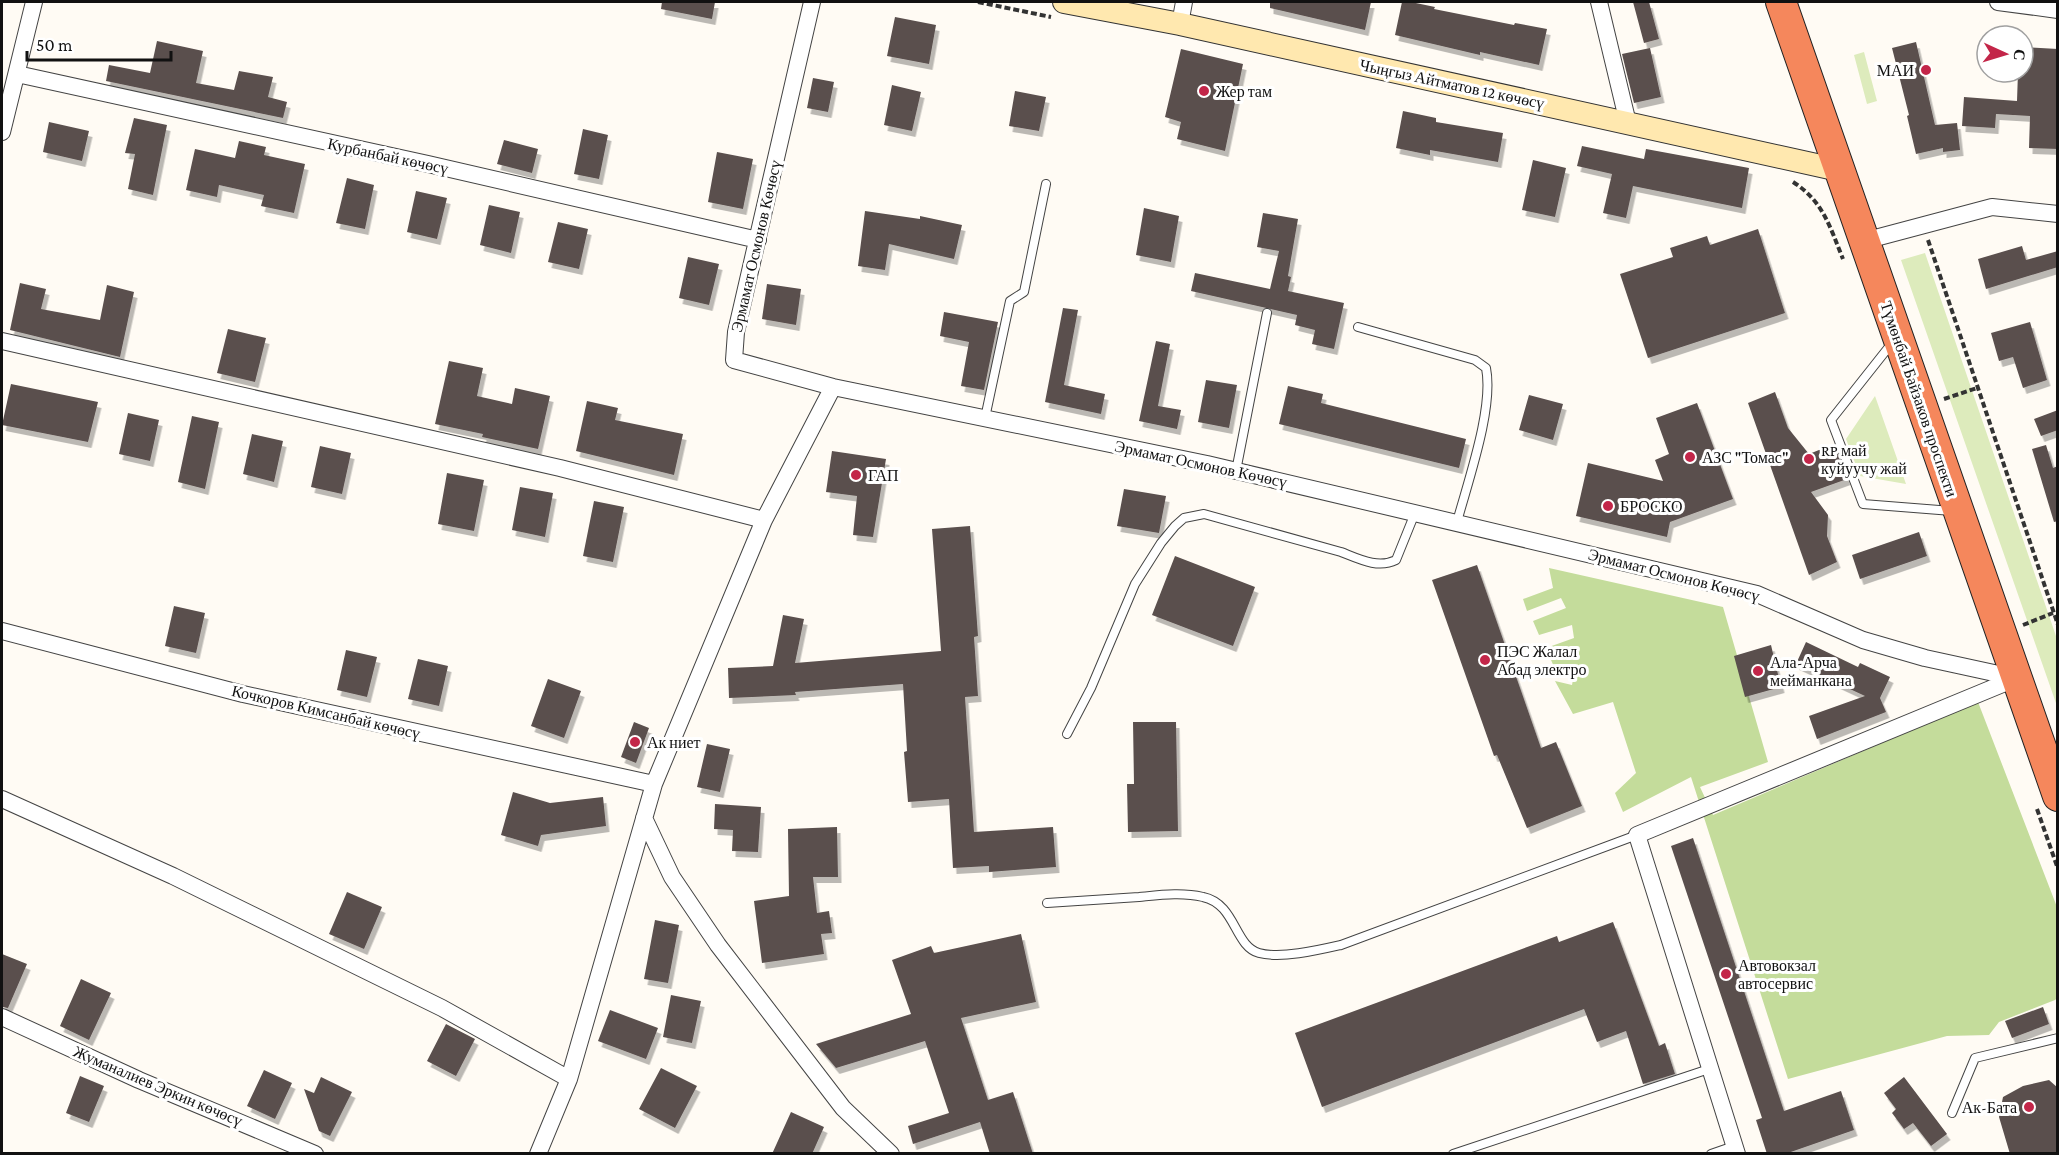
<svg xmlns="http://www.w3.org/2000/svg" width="2059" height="1155" viewBox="0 0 2059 1155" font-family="'Crimson Pro',serif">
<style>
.green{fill:#ddebbc}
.forest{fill:#c4dc9b}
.building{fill:#5a4f4d;filter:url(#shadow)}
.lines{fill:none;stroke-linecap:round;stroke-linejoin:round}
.lane-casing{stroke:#444;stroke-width:10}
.street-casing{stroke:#444;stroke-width:18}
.secondary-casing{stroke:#333;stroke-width:24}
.highway-casing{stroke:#222;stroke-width:32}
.path{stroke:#333;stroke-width:4;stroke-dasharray:6 3;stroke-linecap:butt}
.lane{stroke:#fff;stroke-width:8}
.street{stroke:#fff;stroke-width:16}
.secondary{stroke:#ffe8af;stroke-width:22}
.highway{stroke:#f5875c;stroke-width:30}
.poi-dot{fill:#c32649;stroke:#fff;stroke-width:2}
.labels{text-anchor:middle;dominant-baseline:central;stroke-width:6;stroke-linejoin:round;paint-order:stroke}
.poi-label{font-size:16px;fill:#111;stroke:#fff;text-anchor:start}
.street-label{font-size:16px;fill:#111;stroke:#fff}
</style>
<defs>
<filter id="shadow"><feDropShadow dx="3.5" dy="6" stdDeviation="0" flood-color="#0004"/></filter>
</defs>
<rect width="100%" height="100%" fill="#fffbf4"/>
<path class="green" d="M 1864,52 L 1877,101 L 1867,104 L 1854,55 Z
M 1925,253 L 2057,639 L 2057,706 L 1901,260 Z
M 1875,396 L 1906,484 L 1860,476 L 1846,439 Z"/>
<path class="forest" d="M 1549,568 L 1723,607 L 1768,762 L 1700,787 L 1713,815 L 1978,702 L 2057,907 L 2058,997 L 2055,1000 L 1999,1022 L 1989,1035 L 1947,1036 L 1788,1079 L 1691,777 L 1623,812 L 1615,793 L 1636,773 L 1613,702 L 1573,714 L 1555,681 L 1572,685 L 1575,669 L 1554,667 L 1546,648 L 1574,638 L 1572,625 L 1539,635 L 1533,621 L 1566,608 L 1561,598 L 1527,611 L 1523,599 L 1553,588 Z"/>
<path class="building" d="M 662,2 L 715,2 L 712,19 L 661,9 Z
M 1270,2 L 1371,2 L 1365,30 L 1270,8 Z
M 1402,2 L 1411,2 L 1435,7 L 1434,9 L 1514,25 L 1515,23 L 1547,29 L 1539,65 L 1480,52 L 1480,55 L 1395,35 Z
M 1633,2 L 1649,2 L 1659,39 L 1644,43 Z
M 895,17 L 936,25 L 929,64 L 887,56 Z
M 157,41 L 203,51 L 196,83 L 234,90 L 239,71 L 273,77 L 268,97 L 287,102 L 283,118 L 106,81 L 109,65 L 150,73 Z
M 1916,42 L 1935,125 L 1957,123 L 1960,150 L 1943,152 L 1943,148 L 1916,154 L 1907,116 L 1909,115 L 1892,48 Z
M 2023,47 L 2058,49 L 2058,149 L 2029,148 L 2030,116 L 1996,114 L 1995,128 L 1962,126 L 1964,97 L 2017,101 L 2018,72 L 2023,72 Z
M 1650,48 L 1661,97 L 1634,103 L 1622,54 Z
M 1181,49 L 1243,64 L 1225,151 L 1177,139 L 1181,122 L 1165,117 Z
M 813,78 L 834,82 L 828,112 L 807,108 Z
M 892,85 L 921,92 L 912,131 L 884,125 Z
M 1015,91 L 1046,97 L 1039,131 L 1009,126 Z
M 1403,111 L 1436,118 L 1436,122 L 1503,133 L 1498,162 L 1430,150 L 1430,155 L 1396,148 Z
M 134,118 L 167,125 L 153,195 L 128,189 L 135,154 L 125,153 Z
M 49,122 L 89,131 L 82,161 L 43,152 Z
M 583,129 L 608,135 L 599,179 L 574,174 Z
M 504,140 L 538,149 L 532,173 L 497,164 Z
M 239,141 L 266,147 L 264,155 L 305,164 L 294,213 L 261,206 L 264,195 L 219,185 L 217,197 L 186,190 L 195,149 L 235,158 Z
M 1582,146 L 1644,159 L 1646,149 L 1749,168 L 1742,208 L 1633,186 L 1626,218 L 1603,213 L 1612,174 L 1577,166 Z
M 717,152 L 753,159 L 743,209 L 708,202 Z
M 1533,160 L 1566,168 L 1555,217 L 1522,210 Z
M 347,178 L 374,185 L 365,229 L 336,223 Z
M 416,191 L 447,198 L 437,239 L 407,232 Z
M 489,205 L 520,212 L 511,253 L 480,245 Z
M 1144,208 L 1179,216 L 1171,262 L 1136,255 Z
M 865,211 L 920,219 L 920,216 L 962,225 L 954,259 L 889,244 L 885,270 L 858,266 Z
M 1263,213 L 1298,219 L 1288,276 L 1291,277 L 1288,291 L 1344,303 L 1334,349 L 1312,344 L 1315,330 L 1295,325 L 1297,315 L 1191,291 L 1195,273 L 1270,289 L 1279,251 L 1257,247 Z
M 558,222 L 588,229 L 579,269 L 548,262 Z
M 1758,229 L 1785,313 L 1648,358 L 1620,274 L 1673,257 L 1670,248 L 1707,236 L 1710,245 Z
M 2022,246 L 2026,260 L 2058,251 L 2058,267 L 1986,289 L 1978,259 Z
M 688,257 L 719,264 L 709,305 L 679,298 Z
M 20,283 L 46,289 L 41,309 L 100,320 L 107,285 L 134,292 L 120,357 L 10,330 Z
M 767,284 L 801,289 L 796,325 L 762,319 Z
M 1063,308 L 1078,310 L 1064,385 L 1105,394 L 1101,414 L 1045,402 Z
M 944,312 L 998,322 L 984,390 L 961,386 L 969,342 L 940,336 Z
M 2030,322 L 2047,380 L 2023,388 L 2013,357 L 1999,361 L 1991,333 Z
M 228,329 L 266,338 L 255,382 L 217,373 Z
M 1156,341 L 1170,344 L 1158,406 L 1181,410 L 1177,429 L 1139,421 Z
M 449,361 L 483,368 L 477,396 L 512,404 L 515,388 L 550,396 L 538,449 L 482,437 L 483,434 L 435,424 Z
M 1206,380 L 1237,385 L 1229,428 L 1198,422 Z
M 11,384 L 98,402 L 88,442 L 2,425 Z
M 1288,386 L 1323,394 L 1321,403 L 1466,439 L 1459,468 L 1279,424 Z
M 1775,392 L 1788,428 L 1809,454 L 1834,444 L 1847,479 L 1811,492 L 1828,515 L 1827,536 L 1837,562 L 1809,575 L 1748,403 Z
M 1529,395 L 1563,404 L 1553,440 L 1519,430 Z
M 587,401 L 618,408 L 615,420 L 683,434 L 674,475 L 576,451 Z
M 1697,403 L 1733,499 L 1670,522 L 1667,537 L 1576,516 L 1588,463 L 1663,481 L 1655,460 L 1669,454 L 1656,418 Z
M 2058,410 L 2058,430 L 2041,436 L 2034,419 Z
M 128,413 L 159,420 L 150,461 L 119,454 Z
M 192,416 L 219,422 L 205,489 L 178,482 Z
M 252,434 L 283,441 L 274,482 L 243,474 Z
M 2046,445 L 2053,468 L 2058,466 L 2058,521 L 2054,522 L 2032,449 Z
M 320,446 L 351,453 L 342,494 L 311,487 Z
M 832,451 L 886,459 L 873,537 L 853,535 L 857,496 L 826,492 Z
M 447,473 L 484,480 L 474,531 L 438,524 Z
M 520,487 L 553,493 L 545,537 L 512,530 Z
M 1124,489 L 1166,496 L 1159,533 L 1117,526 Z
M 594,501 L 624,507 L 613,562 L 583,556 Z
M 970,526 L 978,636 L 974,637 L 978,696 L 965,697 L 974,832 L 1053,827 L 1056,867 L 989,872 L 989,866 L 953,868 L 949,799 L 908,802 L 904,752 L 907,751 L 903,684 L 795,692 L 796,695 L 729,698 L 728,668 L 773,666 L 783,615 L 804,619 L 795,663 L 941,651 L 932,529 Z
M 1919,532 L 1927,556 L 1860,579 L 1852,555 Z
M 1175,556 L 1255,587 L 1233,646 L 1152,615 Z
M 1477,565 L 1541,748 L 1556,742 L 1582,806 L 1527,828 L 1497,755 L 1494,756 L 1432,580 Z
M 174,606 L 205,613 L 196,653 L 165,646 Z
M 1806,642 L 1858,667 L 1860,663 L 1890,677 L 1880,698 L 1886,712 L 1817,739 L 1809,716 L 1865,696 L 1796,664 Z
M 1771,645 L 1781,687 L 1745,697 L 1734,656 Z
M 346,650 L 377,657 L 367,697 L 337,690 Z
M 418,659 L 448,666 L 439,706 L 408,699 Z
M 548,679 L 581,691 L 564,738 L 531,726 Z
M 634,722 L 649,728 L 636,763 L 621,757 Z
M 1133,722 L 1176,722 L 1178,831 L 1128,832 L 1127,784 L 1134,784 Z
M 707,744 L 730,749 L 720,792 L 697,787 Z
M 513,792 L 550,803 L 603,797 L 606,826 L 541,835 L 538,846 L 501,835 Z
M 715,804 L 761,807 L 758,852 L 732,851 L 733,830 L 714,829 Z
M 837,827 L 838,877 L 813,877 L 817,913 L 829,911 L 832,933 L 821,934 L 824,954 L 762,963 L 754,901 L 789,896 L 788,829 Z
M 1693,838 L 1784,1111 L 1841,1091 L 1854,1130 L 1785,1154 L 1767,1154 L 1756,1120 L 1762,1118 L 1671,846 Z
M 347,892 L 382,907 L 364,949 L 329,934 Z
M 655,920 L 679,925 L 668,983 L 644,979 Z
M 1613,922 L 1659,1046 L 1665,1043 L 1675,1074 L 1643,1084 L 1626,1031 L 1597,1042 L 1584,1009 L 1322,1107 L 1295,1033 L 1557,936 L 1559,942 Z
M 1021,934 L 1036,1002 L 961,1018 L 988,1100 L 1013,1092 L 1033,1154 L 990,1154 L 980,1122 L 913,1144 L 908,1126 L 949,1113 L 925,1041 L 836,1068 L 816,1044 L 911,1014 L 892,960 L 931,946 L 934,953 Z
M 2,954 L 27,964 L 8,1008 L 2,1007 Z
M 81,979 L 111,993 L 89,1040 L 60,1026 Z
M 671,995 L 701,1001 L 692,1043 L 663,1037 Z
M 2043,1007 L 2049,1024 L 2012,1038 L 2005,1021 Z
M 610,1010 L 658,1028 L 646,1059 L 598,1041 Z
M 446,1024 L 475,1039 L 456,1076 L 427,1061 Z
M 661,1068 L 697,1086 L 675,1128 L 639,1109 Z
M 264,1070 L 292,1083 L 275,1119 L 247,1106 Z
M 80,1076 L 104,1086 L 89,1122 L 66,1113 Z
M 321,1077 L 352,1092 L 330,1136 L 319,1131 L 304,1089 L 314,1093 Z
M 1904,1077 L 1947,1134 L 1931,1146 L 1913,1123 L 1904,1129 L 1892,1113 L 1896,1109 L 1884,1093 Z
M 2049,1080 L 2058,1088 L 2058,1154 L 2010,1154 L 1999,1117 L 2003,1097 L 2023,1086 Z
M 791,1112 L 824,1127 L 812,1154 L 772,1154 Z"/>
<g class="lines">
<defs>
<path id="lane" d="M 1358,327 L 1475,360 L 1486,368 C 1494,408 1468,481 1457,522
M 1892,343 L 1831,420 L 1863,504 L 1952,511
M 985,418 L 1010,301 L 1024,292 L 1046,184
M 1236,471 L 1267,313
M 1067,734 L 1091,688 L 1135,584 L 1161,543 L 1175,526 L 1184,518 L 1204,514 L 1341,552 C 1359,559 1378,569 1396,560 L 1415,513
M 1047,903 C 1078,901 1108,899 1139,897 C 1160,895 1182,892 1203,897 C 1236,904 1234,946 1259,953 C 1281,959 1319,950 1341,945 L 1637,835
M 1952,1113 L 1975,1058 L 2058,1038
M 1453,1154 L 1709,1069
M 1711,1154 L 1734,1146"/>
<path id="street" d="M 812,2 L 736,332 L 734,360 L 833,387 L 1207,464 L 1757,594 L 1863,640 L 1925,658 L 2017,678
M 1599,2 L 1628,123
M 1998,2 L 2058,10
M 1180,24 L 1184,2
M 17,74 L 428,164 L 758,240
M 2,132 L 34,2
M 1864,241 L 1992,207 L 2058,214
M 2,341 L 560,468 L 764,520
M 2,631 L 243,694 L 654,784
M 2,799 L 173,876 L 442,1008 L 569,1079
M 644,818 L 672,877 L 718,945 L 843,1108 L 891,1154
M 2,1017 L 139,1080 L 315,1154
M 538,1154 L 569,1079 L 654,784 L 764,520 L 833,387
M 1737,1154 L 1637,835 L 2017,678"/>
<path id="secondary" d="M 1064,2 L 1180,24 L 1839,170"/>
<path id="highway" d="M 1781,2 L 2058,796"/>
</defs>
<use href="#lane" class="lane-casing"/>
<use href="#street" class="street-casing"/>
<use href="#secondary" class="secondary-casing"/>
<use href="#highway" class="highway-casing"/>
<path class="path" d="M 978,2 L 1051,17
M 1793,182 C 1823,201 1830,227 1843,259
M 1928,240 L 2058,625
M 1944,399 L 1977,388
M 2023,625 L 2053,613
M 2037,809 L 2058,869"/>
<use href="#lane" class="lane"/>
<use href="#street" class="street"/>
<use href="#secondary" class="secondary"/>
<use href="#highway" class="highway"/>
</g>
<g class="poi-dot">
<circle cx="1926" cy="70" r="6"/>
<circle cx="1204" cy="91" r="6"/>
<circle cx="1690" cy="457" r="6"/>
<circle cx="1809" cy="459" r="6"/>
<circle cx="856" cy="475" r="6"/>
<circle cx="1608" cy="506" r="6"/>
<circle cx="1485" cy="660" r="6"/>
<circle cx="1758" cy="671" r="6"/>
<circle cx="635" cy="742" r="6"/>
<circle cx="1726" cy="974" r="6"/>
<circle cx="2029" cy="1107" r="6"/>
</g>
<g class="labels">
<g class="poi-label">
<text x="1914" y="70" text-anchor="end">МАИ</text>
<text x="1216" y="91">Жер там</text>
<text x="1821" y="450">RP май<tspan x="1821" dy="18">куйуучу жай</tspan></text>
<text x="1702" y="457">АЗС "Томас"</text>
<text x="868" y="475">ГАП</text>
<text x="1620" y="506">БРОСКО</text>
<text x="1497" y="651">ПЭС Жалал<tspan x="1497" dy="18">Абад электро</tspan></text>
<text x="1770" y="662">Ала-Арча<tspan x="1770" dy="18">мейманкана</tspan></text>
<text x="647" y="742">Ак ниет</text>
<text x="1738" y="965">Автовокзал<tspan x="1738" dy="18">автосервис</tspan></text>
<text x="2017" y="1107" text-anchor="end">Ак-Бата</text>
</g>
<g class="street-label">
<text transform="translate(1452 84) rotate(12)">Чыңгыз Айтматов 12 көчөсү</text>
<text transform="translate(388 156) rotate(12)">Курбанбай көчөсү</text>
<text transform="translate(756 246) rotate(-77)">Эрмамат Осмонов Көчөсү</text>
<text transform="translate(1919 399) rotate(71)">Түмөнбай Байзаков проспекти</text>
<text transform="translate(1201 464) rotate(12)">Эрмамат Осмонов Көчөсү</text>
<text transform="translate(1674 575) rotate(14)">Эрмамат Осмонов Көчөсү</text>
<text transform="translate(326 712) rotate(13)">Кочкоров Кимсанбай көчөсү</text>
<text transform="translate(158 1086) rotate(23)">Жуманалиев Эркин көчөсү</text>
</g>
</g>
<rect width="2059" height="1155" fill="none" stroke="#111111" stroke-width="6"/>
<g transform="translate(2005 54) rotate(94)"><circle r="28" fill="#ffffff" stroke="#a0a0a0" stroke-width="1.5"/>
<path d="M0-4.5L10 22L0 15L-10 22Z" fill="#c32649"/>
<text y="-9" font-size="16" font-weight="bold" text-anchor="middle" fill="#111111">С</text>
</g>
<path d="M27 51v9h144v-9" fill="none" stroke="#111111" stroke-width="3"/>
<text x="36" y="51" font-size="18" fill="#111111" stroke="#ffffff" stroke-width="4.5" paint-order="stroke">50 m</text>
</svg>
